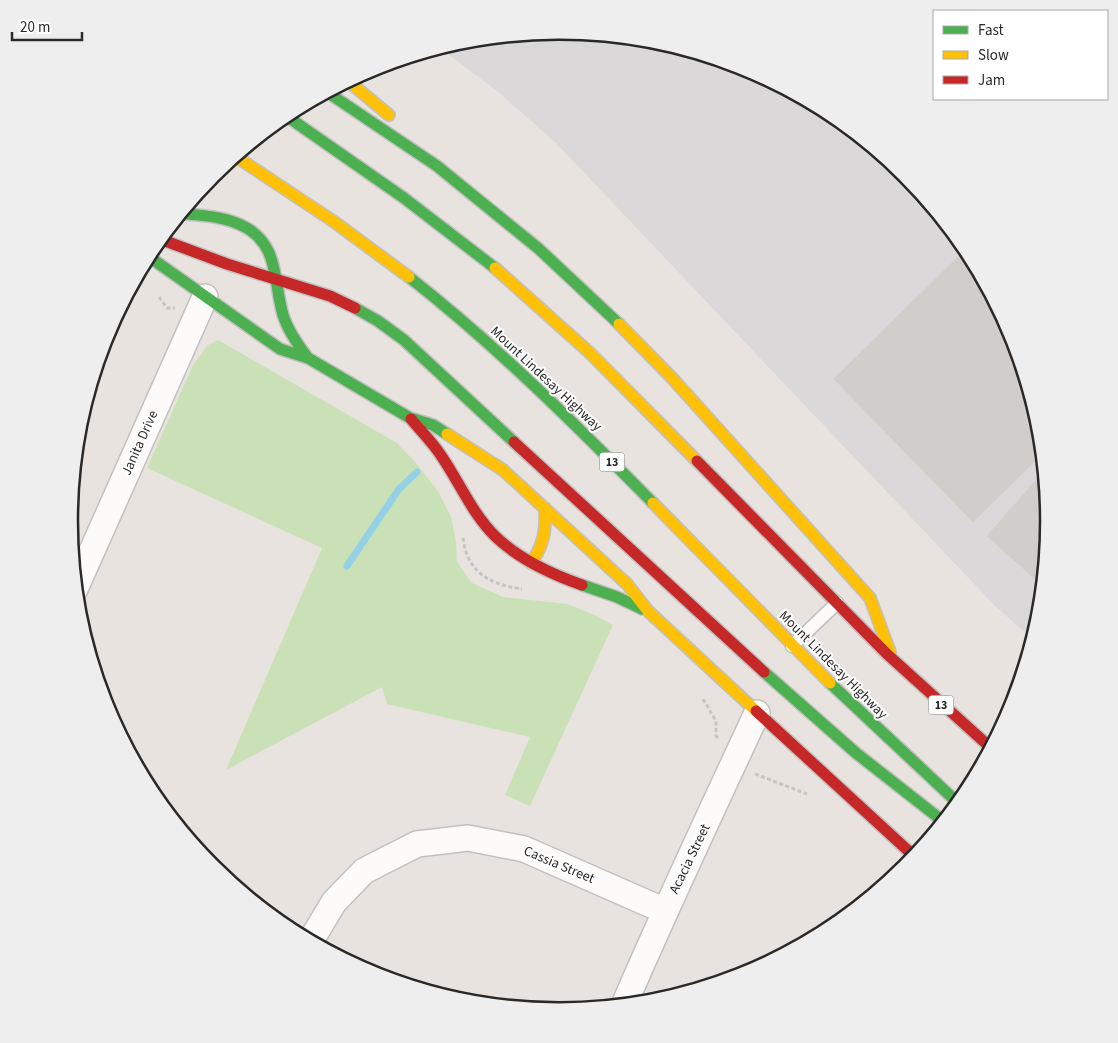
<svg xmlns="http://www.w3.org/2000/svg" width="1118" height="1043" viewBox="0 0 1118 1043" font-family="'Source Sans 3',sans-serif">
<style>
.industrial{fill:#dbd8da}
.green{fill:#cae1b8}
.lines{fill:none;stroke-linecap:round;stroke-linejoin:round}
.stream{stroke:#95d1e6;stroke-width:7}
.building{fill:#d0cdca;stroke:#d2cfcb}
.lane-casing{stroke:#c2c0c0;stroke-width:15}
.street-casing{stroke:#c2c0c0;stroke-width:28}
.fast-casing{stroke:#c2c0c0;stroke-width:14}
.slow-casing{stroke:#c2c0c0;stroke-width:14}
.jam-casing{stroke:#c2c0c0;stroke-width:14}
.path{stroke:#c6c5c5;stroke-width:3;stroke-dasharray:4 2.5;stroke-linecap:butt}
.lane{stroke:#fcfbfa;stroke-width:12}
.street{stroke:#fcfbfa;stroke-width:25}
.fast{stroke:#4caf50;stroke-width:11}
.slow{stroke:#ffc107;stroke-width:11}
.jam{stroke:#c62828;stroke-width:11}
.labels{text-anchor:middle;dominant-baseline:central;stroke-width:4;stroke-linejoin:round;paint-order:stroke}
.shield{fill:#fff;stroke:#696969;stroke-width:1}
.shield-label{font-size:12px;font-weight:bold;fill:#292929}
.street-label{font-size:14px;fill:#292929;stroke:#fff}
.rim{fill:none;stroke:#292929;stroke-width:2.5}
</style>
<rect width="100%" height="100%" fill="#e8e3de"/>
<path class="industrial" d="M 559,31 L 655,41 L 747,69 L 832,114 L 906,175 L 967,249 L 1012,334 L 1040,426 L 1049,522 L 1040,617 L 1033,639 L 997,608 L 555,142 L 497,91 L 440,48 L 464,41 Z"/>
<path class="green" d="M 218,340 L 397,443 L 415,462 L 438,491 L 451,517 L 456,541 L 457,562 L 472,583 L 503,597 L 567,604 L 595,615 L 613,625 L 530,806 L 505,795 L 530,737 L 387,704 L 382,687 L 226,770 L 322,548 L 147,468 L 193,365 L 208,345 Z"/>
<g class="lines">
<path class="stream" d="M 347,566 L 399,489 L 417,472"/>
</g>
<path class="building" d="M 779,86 L 806,100 L 799,107 Z
M 966,249 L 1012,334 L 1040,426 L 1043,453 L 973,522 L 834,379 Z
M 1044,471 L 1049,522 L 1043,586 L 987,536 Z"/>
<g class="lines">
<defs>
<path id="lane" d="M 792,646 L 837,603"/>
<path id="street" d="M 75,589 L 205,297
M 310,942 L 334,902 L 364,871 L 417,844 L 468,838 L 524,849 L 665,911
M 624,1005 C 666,907 712,810 757,713"/>
<path id="fast" d="M 327,92 L 437,166 L 539,249 L 619,324
M 285,115 L 404,198 L 495,268
M 181,213 C 201,216 223,216 241,225 C 280,243 273,281 283,315 C 288,331 298,345 308,358
M 148,256 L 280,349 L 308,358 L 410,418 L 433,425 L 447,434
M 409,277 C 497,346 575,424 653,503
M 355,308 L 378,321 L 404,340 L 514,442
M 582,585 L 617,597 L 642,609
M 764,672 L 856,753 L 944,822
M 830,683 L 959,804"/>
<path id="slow" d="M 348,81 L 389,115
M 235,156 L 333,221 L 409,277
M 495,268 L 590,353 L 697,461
M 619,324 L 673,379 L 870,598 L 890,652
M 447,434 L 503,470 L 627,584 L 648,611 L 756,711
M 653,503 L 830,683
M 531,563 C 544,545 546,530 545,508"/>
<path id="jam" d="M 160,239 L 227,264 L 330,296 L 355,308
M 411,419 C 421,431 432,442 440,454 C 459,481 472,514 496,537 C 520,560 551,574 582,585
M 514,442 L 764,672
M 697,461 L 887,654 L 991,748
M 756,711 L 915,857"/>
</defs>
<use href="#lane" class="lane-casing"/>
<use href="#street" class="street-casing"/>
<use href="#fast" class="fast-casing"/>
<use href="#slow" class="slow-casing"/>
<use href="#jam" class="jam-casing"/>
<path class="path" d="M 159,297 L 167,308 L 175,308
M 463,538 C 464,544 465,551 468,557 C 478,579 500,586 522,589
M 703,699 L 716,721 L 716,736 L 718,738
M 755,774 L 807,794"/>
<use href="#lane" class="lane"/>
<use href="#street" class="street"/>
<use href="#fast" class="fast"/>
<use href="#slow" class="slow"/>
<use href="#jam" class="jam"/>
</g>
<g class="labels">
<g class="shield">
<rect x="599.5" y="452.5" width="25" height="19" rx="4"/>
<rect x="928.5" y="695.5" width="25" height="19" rx="4"/>
</g>
<g class="shield-label">
<text x="612" y="462">13</text>
<text x="941" y="705">13</text>
</g>
<g class="street-label">
<text transform="translate(546 379) rotate(43)">Mount Lindesay Highway</text>
<text transform="translate(140 443) rotate(-66)">Janita Drive</text>
<text transform="translate(833 665) rotate(45)">Mount Lindesay Highway</text>
<text transform="translate(690 859) rotate(-64)">Acacia Street</text>
<text transform="translate(559 865) rotate(23)">Cassia Street</text>
</g>
</g>
<path d="M0 0H1118V1043H0ZM78 521a481 481 0 1 1 962 0a481 481 0 1 1-962 0Z" fill="#eee" fill-rule="evenodd"/>
<path class="rim" d="M78 521a481 481 0 1 1 962 0a481 481 0 1 1-962 0Z"/>
<rect x="933" y="10" width="175" height="90" fill="#ffffff" stroke="#a9a9a9"/>
<rect x="943" y="26" width="25" height="8" fill="#4caf50" stroke="#a9a9a9"/>
<text x="978" y="35" font-size="15" fill="#292929">Fast</text>
<rect x="943" y="51" width="25" height="8" fill="#ffc107" stroke="#a9a9a9"/>
<text x="978" y="60" font-size="15" fill="#292929">Slow</text>
<rect x="943" y="76" width="25" height="8" fill="#c62828" stroke="#a9a9a9"/>
<text x="978" y="85" font-size="15" fill="#292929">Jam</text>
<path d="M12 32v8h70v-8" fill="none" stroke="#292929" stroke-width="2.5"/>
<text x="20" y="32" font-size="15" fill="#292929" stroke="#ffffff" stroke-width="4" paint-order="stroke">20 m</text>
</svg>
